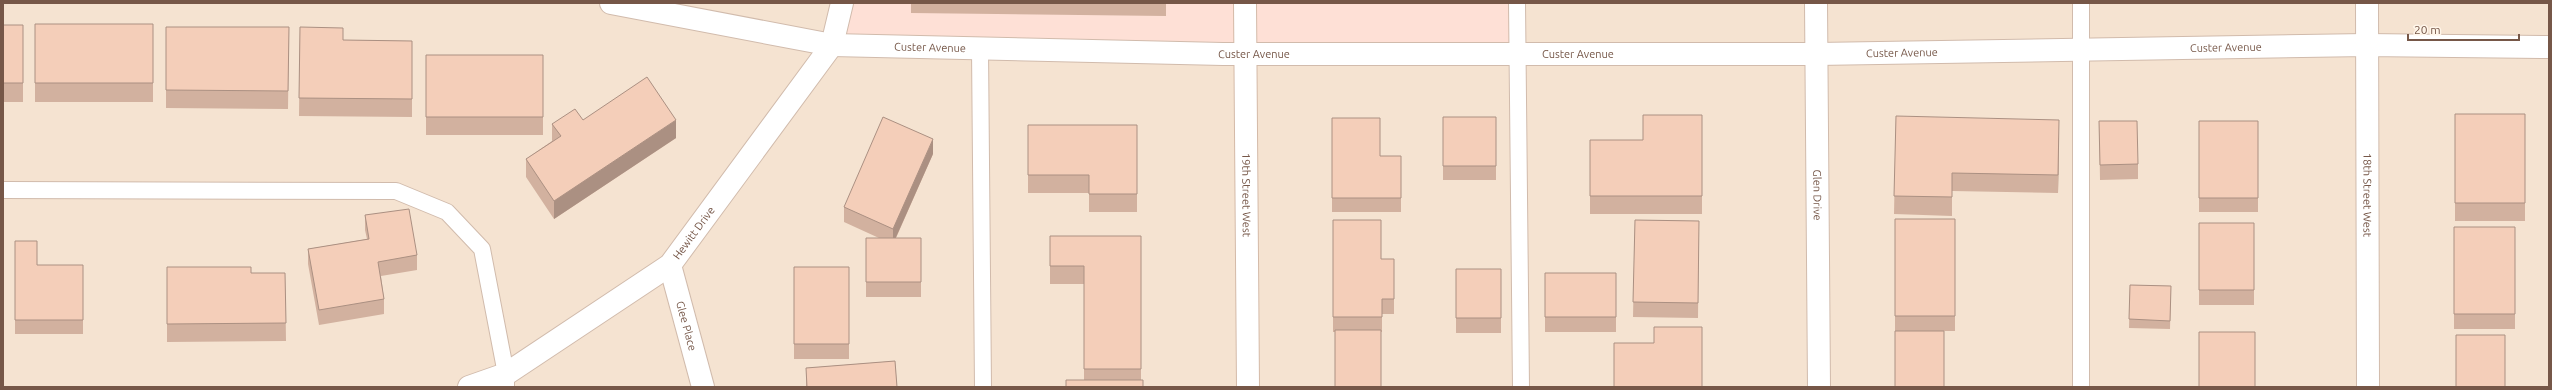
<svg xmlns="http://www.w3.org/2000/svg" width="2552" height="390" viewBox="0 0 2552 390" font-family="Ubuntu,sans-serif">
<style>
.residential{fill:#f5e3d1}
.commercial{fill:#fee0d6}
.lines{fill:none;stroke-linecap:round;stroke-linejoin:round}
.lane-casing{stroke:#d1bbac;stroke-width:18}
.street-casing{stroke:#d1bbac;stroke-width:24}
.secondary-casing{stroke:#d4baa8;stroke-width:24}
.lane{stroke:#fff;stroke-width:16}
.street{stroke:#fff;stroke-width:22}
.secondary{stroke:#fff;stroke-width:22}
.wall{fill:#d2b19f}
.shaded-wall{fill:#ab9082}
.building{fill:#f4ceb9;stroke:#ab9082}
.labels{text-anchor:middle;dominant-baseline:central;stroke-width:3;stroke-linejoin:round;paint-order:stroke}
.street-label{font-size:11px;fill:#765748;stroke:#fff6ea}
</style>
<rect width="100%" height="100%" fill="#fdf2e3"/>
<path class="residential" d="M 3,3 L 2549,3 L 2549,387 L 3,387 Z"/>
<path class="commercial" d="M 842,3 L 1517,3 L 1517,54 L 832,45 Z"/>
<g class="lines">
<defs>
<path id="lane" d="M 1517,3 L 1521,387
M 2081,3 L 2081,387
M 980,49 L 983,387
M 3,190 L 396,191 L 447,212 L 482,249 L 506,374 L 506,387"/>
<g id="street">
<path id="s1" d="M 611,3 L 832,45 L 1223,54 L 1817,54 L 2366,45 L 2549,47"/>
<path id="s2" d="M 1816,3 L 1819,387"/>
<path id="s3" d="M 2367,3 L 2368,387"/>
<path id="s4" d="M 670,265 L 703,387"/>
<path id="s5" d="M 469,387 L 506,374 L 670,265 L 832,45 L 842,3"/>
</g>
<g id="secondary">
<path id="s6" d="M 1245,3 L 1248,387"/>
</g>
</defs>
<use href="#lane" class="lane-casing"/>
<use href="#street" class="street-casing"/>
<use href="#secondary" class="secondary-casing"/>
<use href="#lane" class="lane"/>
<use href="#street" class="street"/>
<use href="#secondary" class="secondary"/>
</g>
<path class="wall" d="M 911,3 L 1166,3 L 1166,16 L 911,13 Z
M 35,24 L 153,24 L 153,102 L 35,102 Z
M 3,25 L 23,25 L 23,102 L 3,102 Z
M 166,27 L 289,27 L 288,109 L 166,108 Z
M 300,27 L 343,40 L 412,41 L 412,117 L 299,116 Z
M 426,55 L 543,55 L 543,135 L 426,135 Z
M 2455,114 L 2525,114 L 2525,221 L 2455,221 Z
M 1702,115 L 1702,214 L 1590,214 L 1590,140 L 1643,140 Z
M 1896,116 L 2059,138 L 2058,193 L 1952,191 L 1952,216 L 1894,214 Z
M 1443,117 L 1496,117 L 1496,180 L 1443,180 Z
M 1332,118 L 1380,156 L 1401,156 L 1401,212 L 1332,212 Z
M 583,120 L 676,138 L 554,219 L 526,177 L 526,159 L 552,141 L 552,124 Z
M 2099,121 L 2138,164 L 2138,179 L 2100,180 Z
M 2199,121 L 2258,121 L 2258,212 L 2199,212 Z
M 1028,125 L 1137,125 L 1137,212 L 1089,212 L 1089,193 L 1028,193 Z
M 933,154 L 896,238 L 921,238 L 921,297 L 866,297 L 866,238 L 879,238 L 844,222 L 844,207 Z
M 365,215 L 417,255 L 417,270 L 381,276 L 384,299 L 384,314 L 319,325 L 308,264 L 308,249 L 367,239 L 365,230 Z
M 1895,219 L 1955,219 L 1955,331 L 1944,331 L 1895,387 Z
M 1333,220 L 1381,259 L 1394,259 L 1394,314 L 1382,314 L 1382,332 L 1333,332 Z
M 1635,220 L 1699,221 L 1698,318 L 1633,317 Z
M 2199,223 L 2254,223 L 2254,305 L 2199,305 Z
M 2454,227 L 2515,227 L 2515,329 L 2454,329 Z
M 1050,236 L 1141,236 L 1141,380 L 1084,380 L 1084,284 L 1050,284 Z
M 15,241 L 37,265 L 83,265 L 83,334 L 15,334 Z
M 167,267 L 251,273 L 285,273 L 286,341 L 167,342 Z
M 794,267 L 849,267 L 849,359 L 794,359 Z
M 1456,269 L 1501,269 L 1501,333 L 1456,333 Z
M 1545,273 L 1616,273 L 1616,332 L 1545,332 Z
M 2130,285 L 2171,286 L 2170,329 L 2129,328 Z
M 895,361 L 897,387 L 806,387 L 806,368 Z"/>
<path class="shaded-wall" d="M 676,120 L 676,138 L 554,219 L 554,201 Z
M 2059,120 L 2059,138 L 2058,193 L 2058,175 Z
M 933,139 L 933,154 L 893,244 L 893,229 Z"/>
<path class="building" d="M 35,24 L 153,24 L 153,83 L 35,83 Z
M 3,25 L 23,25 L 23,83 L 3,83 Z
M 166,27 L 289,27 L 288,91 L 166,90 Z
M 300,27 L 343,28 L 343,40 L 412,41 L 412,99 L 299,98 Z
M 426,55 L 543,55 L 543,117 L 426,117 Z
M 647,77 L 676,120 L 554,201 L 526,159 L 561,136 L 552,124 L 575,109 L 583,120 Z
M 2455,114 L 2525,114 L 2525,203 L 2455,203 Z
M 1643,115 L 1702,115 L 1702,196 L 1590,196 L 1590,140 L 1643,140 Z
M 1896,116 L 2059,120 L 2058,175 L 1952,173 L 1952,197 L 1894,196 Z
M 883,117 L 933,139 L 893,229 L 844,207 Z
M 1443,117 L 1496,117 L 1496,166 L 1443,166 Z
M 1332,118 L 1380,118 L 1380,156 L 1401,156 L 1401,198 L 1332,198 Z
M 2099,121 L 2137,121 L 2138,164 L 2100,165 Z
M 2199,121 L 2258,121 L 2258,198 L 2199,198 Z
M 1028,125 L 1137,125 L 1137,194 L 1089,194 L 1089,175 L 1028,175 Z
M 409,209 L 417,255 L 378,262 L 384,299 L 319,310 L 308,249 L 369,239 L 365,215 Z
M 1895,219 L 1955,219 L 1955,316 L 1895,316 Z
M 1333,220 L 1381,220 L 1381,259 L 1394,259 L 1394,299 L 1382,299 L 1382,317 L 1333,317 Z
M 1635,220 L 1699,221 L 1698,303 L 1633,302 Z
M 2199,223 L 2254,223 L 2254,290 L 2199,290 Z
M 2454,227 L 2515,227 L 2515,314 L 2454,314 Z
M 1050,236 L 1141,236 L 1141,369 L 1084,369 L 1084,266 L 1050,266 Z
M 866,238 L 921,238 L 921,282 L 866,282 Z
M 15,241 L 37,241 L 37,265 L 83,265 L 83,320 L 15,320 Z
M 167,267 L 251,267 L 251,273 L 285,273 L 286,323 L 167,324 Z
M 794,267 L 849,267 L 849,344 L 794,344 Z
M 1456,269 L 1501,269 L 1501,318 L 1456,318 Z
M 1545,273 L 1616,273 L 1616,317 L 1545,317 Z
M 2130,285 L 2171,286 L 2170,321 L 2129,319 Z
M 1654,327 L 1702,327 L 1702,387 L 1614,387 L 1614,343 L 1654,343 Z
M 1335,330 L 1381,330 L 1381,387 L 1335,387 Z
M 1895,331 L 1944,331 L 1944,387 L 1895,387 Z
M 2199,332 L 2255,332 L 2255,387 L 2199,387 Z
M 2456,335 L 2505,335 L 2505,387 L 2456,387 Z
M 895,361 L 897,387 L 807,387 L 806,368 Z
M 1066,380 L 1143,380 L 1143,387 L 1066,387 Z"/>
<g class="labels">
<g class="street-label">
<text stroke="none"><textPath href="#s1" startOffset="323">Custer Avenue</textPath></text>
<text stroke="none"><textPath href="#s1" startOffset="1619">Custer Avenue</textPath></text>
<text stroke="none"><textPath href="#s1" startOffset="1295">Custer Avenue</textPath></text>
<text stroke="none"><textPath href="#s1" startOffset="647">Custer Avenue</textPath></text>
<text stroke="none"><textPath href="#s1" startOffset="971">Custer Avenue</textPath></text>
<text stroke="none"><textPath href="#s6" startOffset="192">19th Street West</textPath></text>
<text stroke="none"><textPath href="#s2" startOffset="192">Glen Drive</textPath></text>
<text stroke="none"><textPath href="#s3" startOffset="192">18th Street West</textPath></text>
<text stroke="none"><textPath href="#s5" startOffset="276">Hewitt Drive</textPath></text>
<text stroke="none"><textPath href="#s4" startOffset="63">Glee Place</textPath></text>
</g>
</g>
<rect width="2552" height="390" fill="none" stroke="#765748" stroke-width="8"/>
<path d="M2408 34v6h111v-6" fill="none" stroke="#765748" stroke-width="2"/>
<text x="2414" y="34" font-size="12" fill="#765748" stroke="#fff6ea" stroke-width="3" paint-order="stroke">20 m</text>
</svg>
